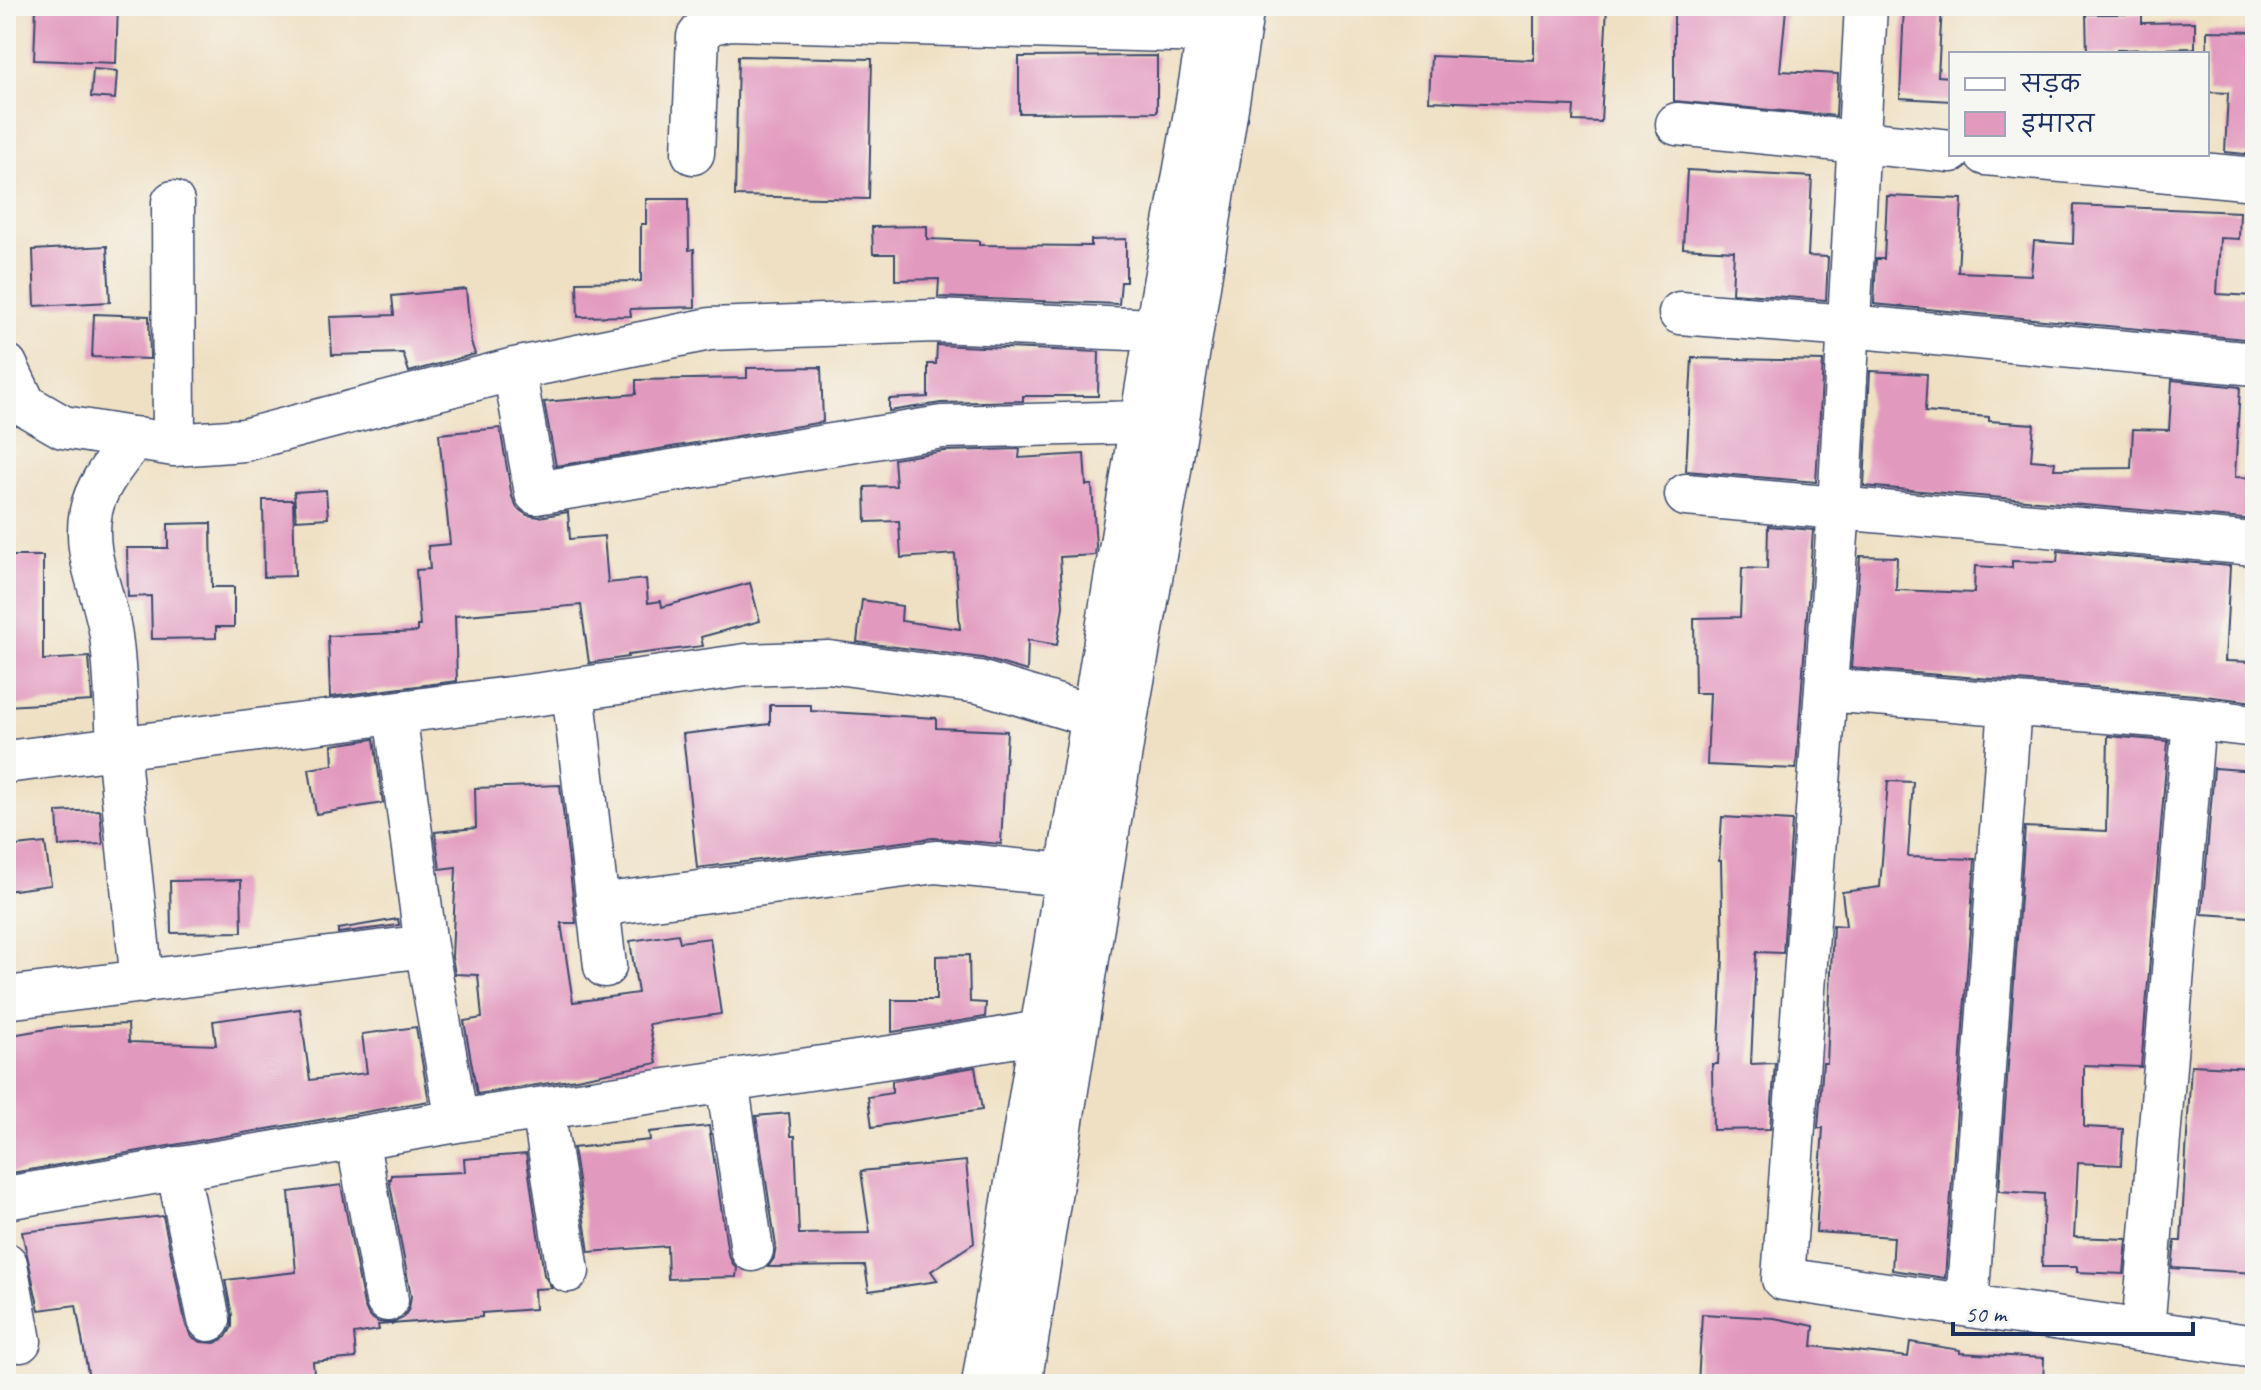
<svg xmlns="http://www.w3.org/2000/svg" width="2261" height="1390" viewBox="0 0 2261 1390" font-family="Caveat,'Playpen Sans Deva',sans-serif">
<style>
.building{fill:#e299be}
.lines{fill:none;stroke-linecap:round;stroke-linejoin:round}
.minor-casing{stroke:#3b4a6d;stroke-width:45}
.minor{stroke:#fff;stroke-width:42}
</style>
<rect width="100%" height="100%" fill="#f6f6f2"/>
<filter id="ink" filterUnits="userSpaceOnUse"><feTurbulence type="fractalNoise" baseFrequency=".0125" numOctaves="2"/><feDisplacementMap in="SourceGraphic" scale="16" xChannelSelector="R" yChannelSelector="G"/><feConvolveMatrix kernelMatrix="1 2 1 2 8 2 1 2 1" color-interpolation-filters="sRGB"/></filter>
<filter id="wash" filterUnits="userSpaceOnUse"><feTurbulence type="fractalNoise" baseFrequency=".006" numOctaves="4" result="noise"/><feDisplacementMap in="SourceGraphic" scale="32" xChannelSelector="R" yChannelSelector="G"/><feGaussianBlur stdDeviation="1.8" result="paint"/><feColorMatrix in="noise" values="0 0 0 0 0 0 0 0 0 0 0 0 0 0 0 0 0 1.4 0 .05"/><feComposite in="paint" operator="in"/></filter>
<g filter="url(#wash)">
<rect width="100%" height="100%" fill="#efe0c3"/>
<g id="blocks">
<path class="building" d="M 36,6 L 118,6 L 116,63 L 34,60 Z
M 1534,6 L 1607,6 L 1601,122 L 1573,121 L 1574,106 L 1429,101 L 1431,56 L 1534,60 Z
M 1674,6 L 1758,6 L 1786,9 L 1780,71 L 1838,74 L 1836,116 L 1674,101 Z
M 1904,6 L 1942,6 L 1938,76 L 1951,77 L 1951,101 L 1900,98 Z
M 2086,14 L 2142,14 L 2142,23 L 2195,22 L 2195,48 L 2117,50 L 2117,54 L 2087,54 Z
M 2207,31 L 2255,32 L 2255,155 L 2225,152 L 2228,93 L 2207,92 Z
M 738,56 L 872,59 L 869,199 L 735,196 Z
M 1157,56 L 1157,112 L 1019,113 L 1019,57 Z
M 93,69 L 117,71 L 115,99 L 91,97 Z
M 1687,170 L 1812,177 L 1808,256 L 1828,257 L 1826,300 L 1732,293 L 1734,251 L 1683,248 Z
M 1887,196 L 1962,199 L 1958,272 L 2031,275 L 2034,241 L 2073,244 L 2074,205 L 2240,212 L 2239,239 L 2220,238 L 2217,294 L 2255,296 L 2255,340 L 1874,304 L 1876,259 L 1884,259 Z
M 646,199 L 688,199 L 689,250 L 694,249 L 695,307 L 630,309 L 631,316 L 578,317 L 577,282 L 641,281 L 641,224 L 646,224 Z
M 927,226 L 927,239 L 979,241 L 979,245 L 1091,246 L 1091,240 L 1126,239 L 1126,282 L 1121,282 L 1119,304 L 938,297 L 939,279 L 895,280 L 895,254 L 873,254 L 872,227 Z
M 107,246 L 110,302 L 35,306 L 33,250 Z
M 466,289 L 471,342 L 475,354 L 409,372 L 403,353 L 332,355 L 330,317 L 394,315 L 392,296 Z
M 94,314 L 149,316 L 150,359 L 92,357 Z
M 937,345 L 1099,352 L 1098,396 L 1023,396 L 1023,401 L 941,403 L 889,411 L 889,399 L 928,397 L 928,364 L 936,364 Z
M 1692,358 L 1823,361 L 1816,482 L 1686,471 Z
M 821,367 L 823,422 L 556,466 L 544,402 L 636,394 L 636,380 L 747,378 L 747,368 Z
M 1870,371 L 1927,374 L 1925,412 L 1989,417 L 1989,421 L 2034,424 L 2031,460 L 2055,462 L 2054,469 L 2131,468 L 2133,429 L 2169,430 L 2172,380 L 2240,387 L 2235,477 L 2255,478 L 2255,520 L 1864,486 Z
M 500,428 L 512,497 L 517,508 L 527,515 L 539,517 L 568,512 L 570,539 L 604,536 L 608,583 L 646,579 L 648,603 L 661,601 L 662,607 L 750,583 L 760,621 L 701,637 L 703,646 L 628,655 L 628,657 L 589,663 L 581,605 L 455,616 L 457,681 L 330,697 L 328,636 L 417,632 L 417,626 L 420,626 L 416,570 L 430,569 L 428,546 L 450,544 L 439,434 Z
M 1020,449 L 1019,458 L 1084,454 L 1086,485 L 1092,485 L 1096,546 L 1095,555 L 1060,557 L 1063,606 L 1057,645 L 1028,640 L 1027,671 L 982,658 L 857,642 L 862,600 L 902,606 L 901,621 L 960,629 L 955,554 L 901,558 L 899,521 L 866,522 L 865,487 L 896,486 L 894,459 L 944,451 Z
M 326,490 L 328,518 L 296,520 L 294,492 Z
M 263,500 L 293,500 L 295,576 L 264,577 Z
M 211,523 L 212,587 L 234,587 L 234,627 L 216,627 L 216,638 L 152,639 L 151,596 L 128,597 L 127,548 L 168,548 L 168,524 Z
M 1768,526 L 1813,530 L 1796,769 L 1707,765 L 1710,693 L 1695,693 L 1694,618 L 1740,617 L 1742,568 L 1767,569 Z
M 2058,551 L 2230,566 L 2225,661 L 2255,662 L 2255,702 L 2196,695 L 1851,668 L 1860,556 L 1897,557 L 1896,590 L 1974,593 L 1975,566 L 2012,568 L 2012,561 L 2057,562 Z
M 6,556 L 43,556 L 43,660 L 89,657 L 92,701 L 6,706 Z
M 770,705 L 811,705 L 811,711 L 936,718 L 936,728 L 1007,731 L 1001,844 L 933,838 L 697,868 L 683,734 L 770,724 Z
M 2108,736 L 2168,741 L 2141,1067 L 2084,1065 L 2084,1127 L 2123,1129 L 2121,1165 L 2078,1163 L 2074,1237 L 2127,1239 L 2124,1274 L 2077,1272 L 2077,1267 L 2042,1267 L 2044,1194 L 1999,1191 L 2025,827 L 2106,831 Z
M 374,739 L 383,803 L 316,814 L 309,769 L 333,765 L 332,745 Z
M 2214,768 L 2255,771 L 2255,845 L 2250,917 L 2202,914 Z
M 1888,781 L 1913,782 L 1908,857 L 1975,859 L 1945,1278 L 1892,1270 L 1894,1237 L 1816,1232 L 1823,1128 L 1818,1128 L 1823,1063 L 1827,1063 L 1833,925 L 1846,926 L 1842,892 L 1880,887 Z
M 560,785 L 576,923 L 561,923 L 573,1002 L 638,993 L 630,941 L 678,934 L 680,942 L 710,938 L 721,1014 L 649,1024 L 657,1063 L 576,1079 L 477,1094 L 464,1021 L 482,1018 L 478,975 L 455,974 L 452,957 L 456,867 L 440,869 L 435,832 L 476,828 L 475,788 Z
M 100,810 L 103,844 L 59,846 L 57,812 Z
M 1722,817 L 1792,821 L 1783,953 L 1757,952 L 1756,955 L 1751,1064 L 1775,1063 L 1770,1129 L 1713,1130 L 1712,1064 L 1718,1064 L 1723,956 L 1721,861 L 1719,861 Z
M 45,843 L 51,885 L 6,891 L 6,847 Z
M 241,880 L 242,932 L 171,933 L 170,881 Z
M 398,919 L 399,925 L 338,933 L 338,929 Z
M 969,955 L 970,1002 L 986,1003 L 985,1017 L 892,1032 L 892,1000 L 936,1000 L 936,956 Z
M 300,1009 L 310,1080 L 367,1073 L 362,1034 L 416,1027 L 429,1101 L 6,1174 L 6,1134 L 12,1133 L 6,1101 L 6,1036 L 58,1027 L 128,1024 L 129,1042 L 216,1045 L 213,1021 Z
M 2191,1065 L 2255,1068 L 2255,1273 L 2172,1268 L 2175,1241 L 2181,1241 Z
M 975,1067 L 982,1110 L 872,1127 L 868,1097 L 892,1093 L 892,1081 Z
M 789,1113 L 791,1136 L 795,1136 L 799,1234 L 870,1233 L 861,1171 L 966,1161 L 974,1243 L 931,1271 L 938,1281 L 869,1291 L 865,1266 L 768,1267 L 774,1258 L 776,1246 L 756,1116 Z
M 709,1126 L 728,1254 L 733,1264 L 737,1268 L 736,1277 L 668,1279 L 667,1246 L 589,1252 L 573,1148 L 650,1140 L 649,1132 Z
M 526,1154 L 544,1275 L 552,1288 L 534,1289 L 535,1309 L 482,1313 L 482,1317 L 378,1325 L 379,1330 L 354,1334 L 356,1358 L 313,1362 L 315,1384 L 90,1384 L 76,1305 L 39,1310 L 22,1232 L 163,1216 L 186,1326 L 192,1337 L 201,1342 L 215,1343 L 226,1337 L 232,1327 L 232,1315 L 225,1280 L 296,1272 L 289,1192 L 341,1185 L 364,1305 L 369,1316 L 378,1322 L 392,1323 L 403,1318 L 409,1309 L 411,1296 L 389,1179 L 391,1179 L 391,1175 L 465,1172 L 464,1159 Z
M 1702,1314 L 1774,1318 L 1814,1326 L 1812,1346 L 1908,1357 L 1910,1342 L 1960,1350 L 1960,1353 L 2044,1358 L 2043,1384 L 1955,1380 L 1955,1384 L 1698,1384 Z"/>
</g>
</g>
<g filter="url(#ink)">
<use href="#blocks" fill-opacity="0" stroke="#3b4a6d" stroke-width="2"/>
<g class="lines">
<defs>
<path id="minor" d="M 1866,6 L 1839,508 L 1783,1279 L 2255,1347
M 1677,124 L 1951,151
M 693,153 L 698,37 L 708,24 L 729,19 L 1209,32 L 1237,35
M 1986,154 L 2255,179
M 173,202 L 174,445
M 1680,313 L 1849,326 L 2255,364
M 6,365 L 25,405 L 63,427 L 174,445 L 244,440 L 514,369 L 710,329 L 935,321 L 1156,330
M 514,369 L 536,493 L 942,427 L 1143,422
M 134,438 C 118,460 96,484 91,511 C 82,556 105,592 111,636 C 116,672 116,709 118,745 C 125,824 134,903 142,982
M 1686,495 L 2255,544
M 573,690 L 605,966
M 1826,690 L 2194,719 L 2255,726
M 395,713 L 426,946 L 457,1121
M 6,762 L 541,694 L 746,665 L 829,662 L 979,682 L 1119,724
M 598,905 L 936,862 L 1066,875
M 6,998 L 426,946
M 727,1081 L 752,1250
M 543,1109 L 568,1271
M 357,1138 L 387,1300
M 177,1168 L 209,1320
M 6,1198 L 457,1121 L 897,1056 L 1040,1032
M 6,1264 L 20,1341
M 1967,1305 L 2010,705
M 2143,1330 L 2194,719
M 983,1384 C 1040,1033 1099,682 1156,331 C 1174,222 1197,115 1212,6
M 1020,1384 L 1125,726 L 1169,476 L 1243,6"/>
</defs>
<use href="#minor" class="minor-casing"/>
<use href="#minor" class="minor"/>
</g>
</g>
<rect width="2261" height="1390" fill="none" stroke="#f6f6f2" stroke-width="32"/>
<rect x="1949" y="52" width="260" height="104" fill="#f6f6f2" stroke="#9ea6b7" stroke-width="2"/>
<rect x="1965" y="78" width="40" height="12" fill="#ffffff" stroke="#9ea6b7" stroke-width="2"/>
<text x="2021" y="92" font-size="24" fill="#1b2f5e">सड़क</text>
<rect x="1965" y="112" width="40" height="24" fill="#e299be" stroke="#9ea6b7" stroke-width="2"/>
<text x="2021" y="132" font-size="24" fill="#1b2f5e">इमारत</text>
<path d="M1953 1322v12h240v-12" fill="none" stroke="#1b2f5e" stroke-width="4"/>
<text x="1965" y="1322" font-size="24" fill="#1b2f5e" stroke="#f6f6f2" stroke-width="6" paint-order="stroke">50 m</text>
</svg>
